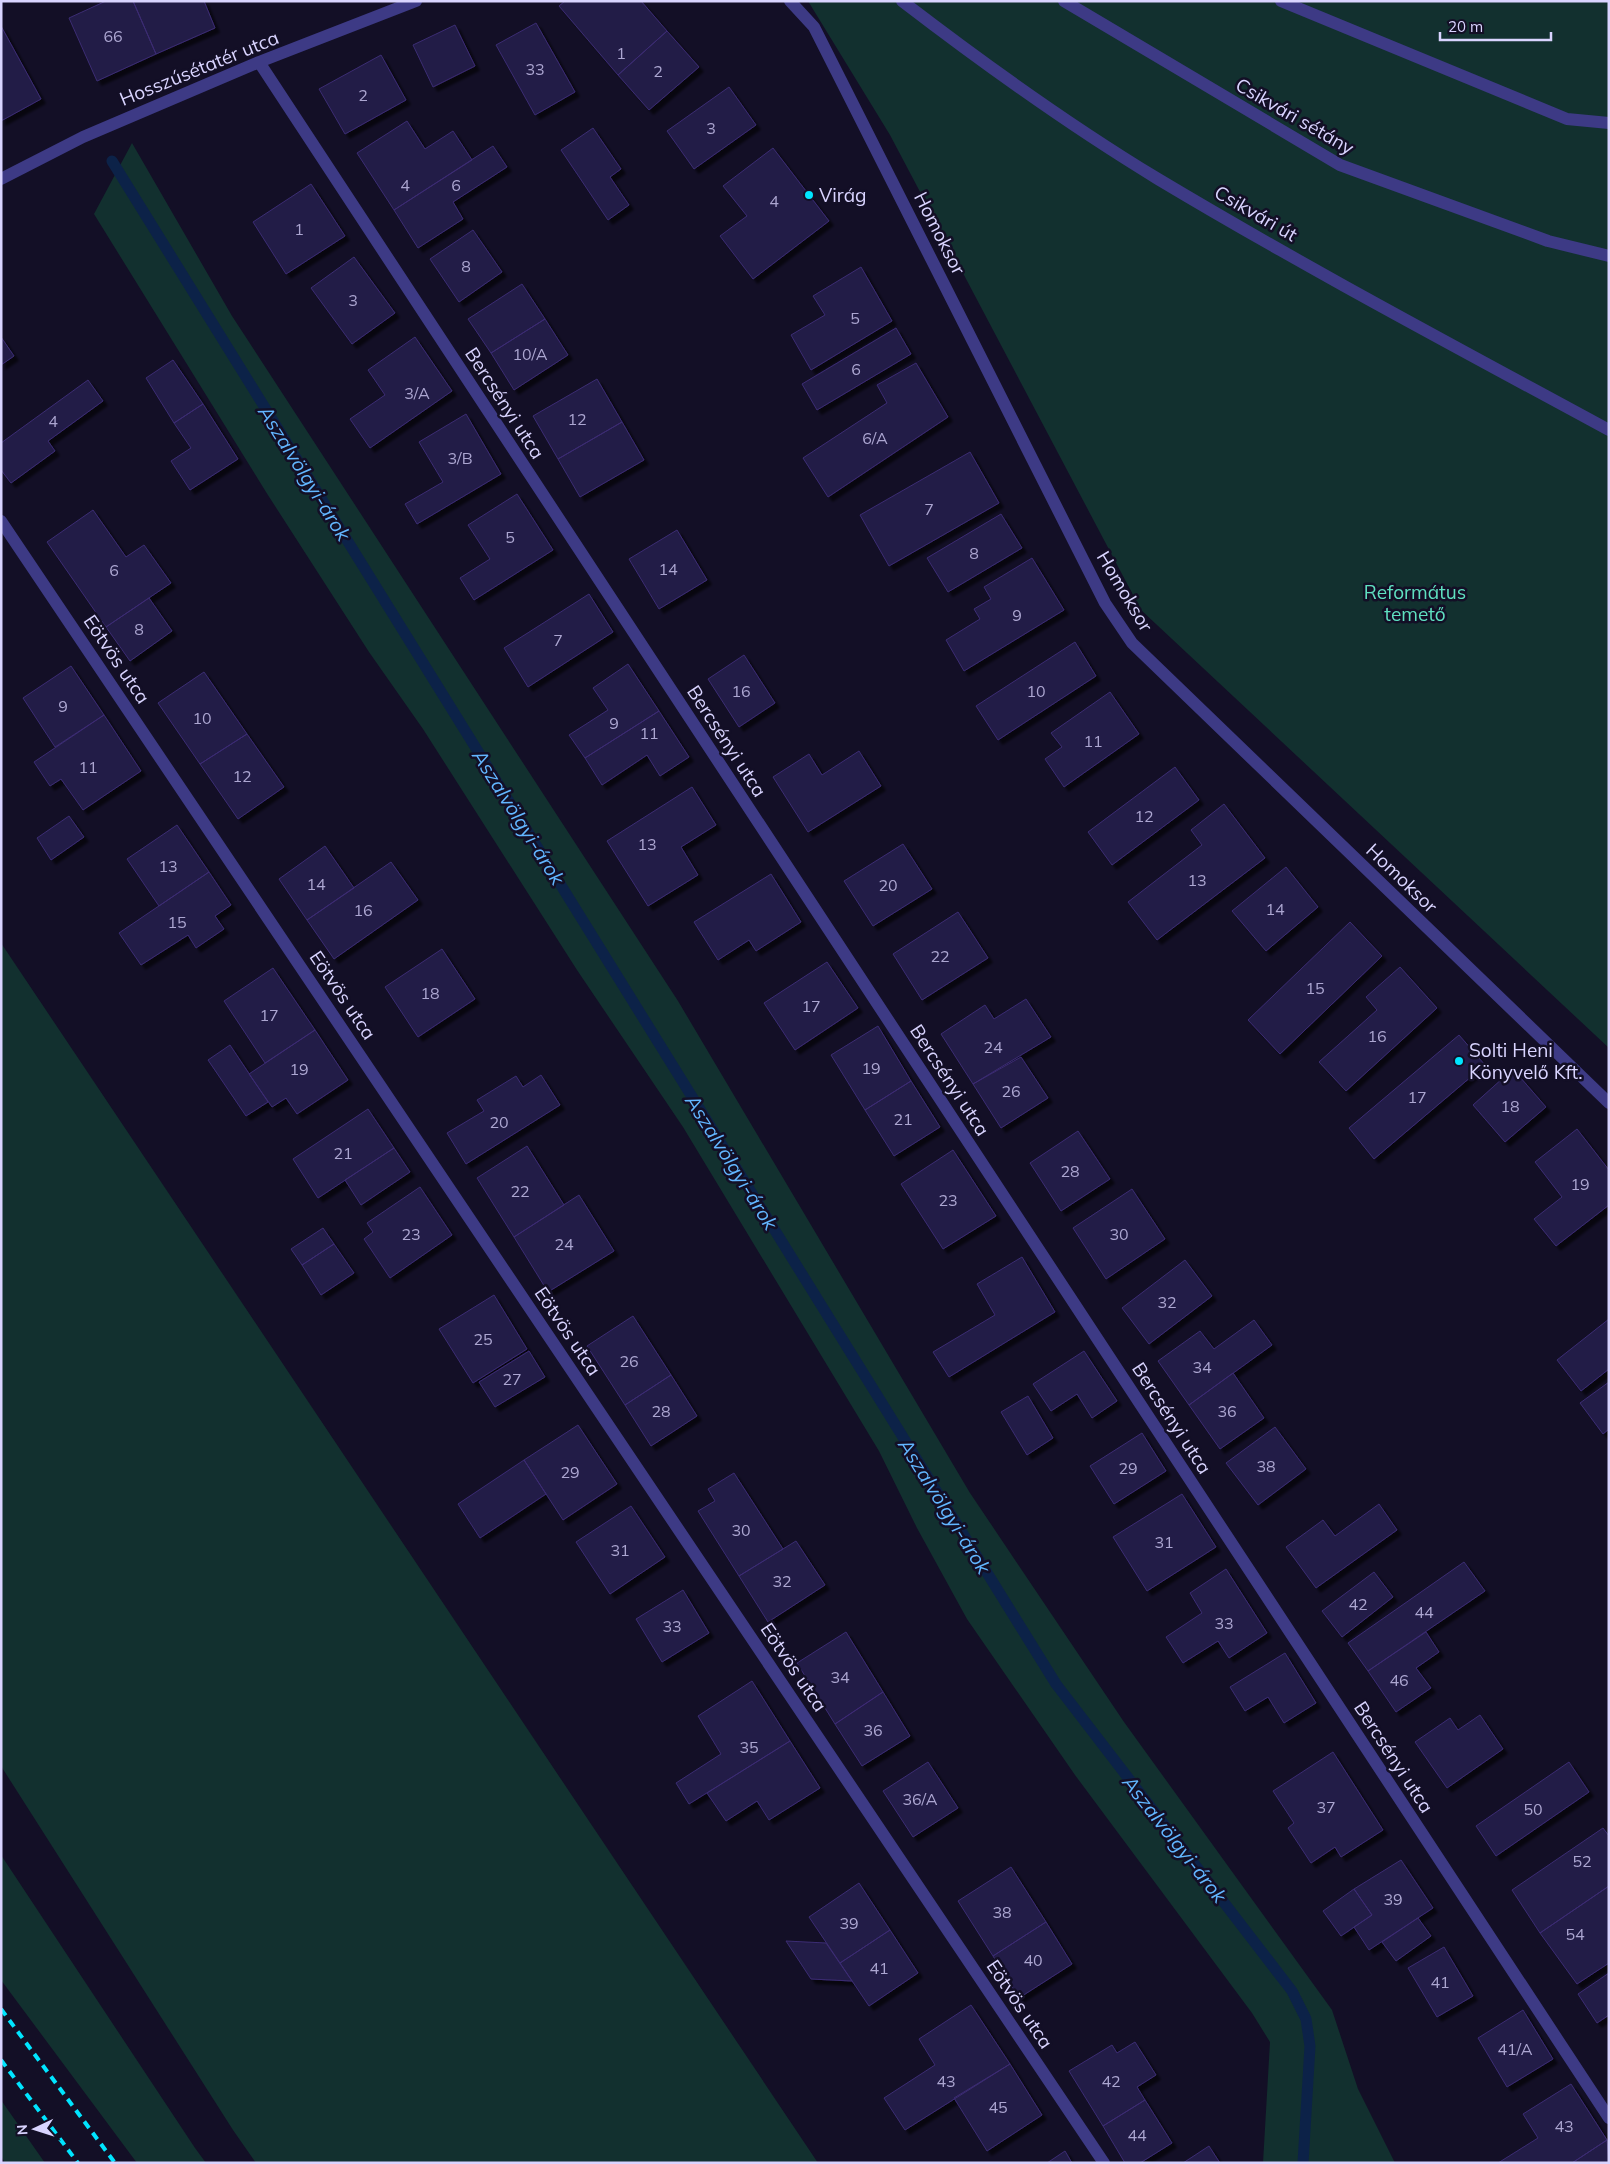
<svg xmlns="http://www.w3.org/2000/svg" width="1610" height="2164" viewBox="0 0 1610 2164" font-family="Mulish,sans-serif">
<style>
.green{fill:#12302f}
.lines{fill:none;stroke-linecap:round;stroke-linejoin:round}
.stream{stroke:#0c2248;stroke-width:11}
.building{fill:#241b47;stroke:#3b2d73;filter:url(#shadow)}
.minor{stroke:#3d3a85;stroke-width:12}
.rail{stroke:#00e5ff;stroke-width:4;stroke-dasharray:8 6;stroke-linecap:butt}
.poi-dot{fill:#00e5ff;stroke:#130f26;stroke-width:2}
.labels{text-anchor:middle;dominant-baseline:central;stroke-width:5;stroke-linejoin:round;paint-order:stroke}
.number-label{font-size:16px;fill:#aca6d1}
.street-label{font-size:19px;fill:#d9d4ff;stroke:#130f26}
.poi-label{font-size:19px;fill:#d9d4ff;stroke:#130f26;text-anchor:start}
.park-label{font-size:19px;fill:#5fe0c0;stroke:#130f26}
.water-label{font-size:20px;font-style:italic;fill:#62b6ff;stroke:#130f26}
</style>
<defs>
<filter id="shadow"><feDropShadow dx="4.5" dy="4.5" stdDeviation="1" flood-color="#0009"/></filter>
</defs>
<rect width="100%" height="100%" fill="#130f26"/>
<path class="green" d="M 808,1 L 1609,1 L 1609,1048 L 1141,610 L 890,135 Z
M 132,143 L 232,316 L 678,1001 L 970,1493 L 1124,1722 L 1332,2010 L 1358,2089 L 1395,2163 L 1263,2163 L 1270,2042 L 1252,2013 L 1075,1775 L 967,1619 L 917,1528 L 879,1451 L 683,1127 L 577,970 L 423,729 L 369,652 L 266,492 L 94,214 Z
M 1,943 L 818,2163 L 256,2163 L 233,2130 L 1,1766 Z
M 1,1855 L 195,2148 L 206,2163 L 137,2163 L 1,1980 Z
M 1,2100 L 45,2163 L 5,2163 L 1,2156 Z"/>
<g class="lines">
<path class="stream" d="M 112,161 L 1056,1684 L 1292,1991 L 1306,2019 L 1310,2046 L 1303,2163"/>
</g>
<path class="building" d="M 106,1 L 133,1 L 156,54 L 97,81 L 69,18 Z
M 133,1 L 204,1 L 215,28 L 156,54 Z
M 565,1 L 641,1 L 667,31 L 618,75 L 559,6 Z
M 536,23 L 575,92 L 535,115 L 496,45 Z
M 455,25 L 475,66 L 433,87 L 413,45 Z
M 1,26 L 41,99 L 1,121 Z
M 667,31 L 699,67 L 649,110 L 618,75 Z
M 381,55 L 406,100 L 345,134 L 319,89 Z
M 729,87 L 756,125 L 694,169 L 667,131 Z
M 407,121 L 425,149 L 453,131 L 472,160 L 394,210 L 357,153 Z
M 593,128 L 621,169 L 610,177 L 629,205 L 608,220 L 561,150 Z
M 493,146 L 507,167 L 453,202 L 463,219 L 418,248 L 394,210 Z
M 773,148 L 829,221 L 753,279 L 720,236 L 747,216 L 723,186 Z
M 311,184 L 345,236 L 286,274 L 253,222 Z
M 473,230 L 502,272 L 459,302 L 430,259 Z
M 354,257 L 395,313 L 352,344 L 311,288 Z
M 861,267 L 892,321 L 811,370 L 791,335 L 825,315 L 813,296 Z
M 522,284 L 545,319 L 491,353 L 468,319 Z
M 545,319 L 568,355 L 514,390 L 491,353 Z
M 896,328 L 911,354 L 817,410 L 802,384 Z
M 1,337 L 14,356 L 1,365 Z
M 415,337 L 452,391 L 370,448 L 350,419 L 385,395 L 368,370 Z
M 173,360 L 203,404 L 174,423 L 146,378 Z
M 916,363 L 948,417 L 828,497 L 803,458 L 887,403 L 877,385 Z
M 597,379 L 622,422 L 558,459 L 533,416 Z
M 88,380 L 103,401 L 48,441 L 55,451 L 11,483 L 1,470 L 1,443 Z
M 203,404 L 238,459 L 190,490 L 171,461 L 191,448 L 174,423 Z
M 466,414 L 501,474 L 417,524 L 405,504 L 443,482 L 419,442 Z
M 622,422 L 644,460 L 580,497 L 558,459 Z
M 970,452 L 999,503 L 889,566 L 860,515 Z
M 517,494 L 553,550 L 474,600 L 460,578 L 490,559 L 468,525 Z
M 93,510 L 126,557 L 144,545 L 171,583 L 106,627 L 47,542 Z
M 1001,514 L 1022,548 L 948,592 L 927,558 Z
M 677,530 L 707,580 L 659,609 L 629,559 Z
M 1032,558 L 1064,610 L 964,671 L 946,640 L 980,619 L 974,609 L 991,599 L 984,587 Z
M 589,594 L 613,632 L 528,687 L 504,648 Z
M 149,598 L 172,631 L 130,661 L 106,627 Z
M 1075,642 L 1096,676 L 998,740 L 976,706 Z
M 744,655 L 775,703 L 739,727 L 708,679 Z
M 628,664 L 659,711 L 585,758 L 569,735 L 608,710 L 593,688 Z
M 71,666 L 104,715 L 55,747 L 23,698 Z
M 204,672 L 247,734 L 200,764 L 158,703 Z
M 1110,692 L 1139,734 L 1064,787 L 1045,759 L 1062,747 L 1051,733 Z
M 659,711 L 689,757 L 660,776 L 647,755 L 602,785 L 585,758 Z
M 104,715 L 141,771 L 83,810 L 61,779 L 50,786 L 34,762 Z
M 247,734 L 284,787 L 238,819 L 200,764 Z
M 859,751 L 881,786 L 808,832 L 773,777 L 809,754 L 822,775 Z
M 1175,767 L 1199,800 L 1112,865 L 1088,832 Z
M 692,787 L 716,825 L 681,847 L 698,875 L 648,906 L 607,841 Z
M 1224,804 L 1265,858 L 1157,940 L 1128,902 L 1202,845 L 1191,830 Z
M 69,816 L 84,837 L 51,860 L 37,838 Z
M 177,825 L 209,872 L 159,906 L 127,859 Z
M 903,844 L 932,889 L 873,926 L 844,881 Z
M 325,846 L 354,888 L 307,920 L 279,879 Z
M 391,862 L 418,900 L 334,959 L 307,920 Z
M 1286,867 L 1318,907 L 1266,951 L 1232,911 Z
M 209,872 L 231,905 L 215,916 L 224,929 L 196,948 L 188,935 L 141,965 L 119,933 Z
M 771,874 L 801,922 L 756,951 L 749,940 L 718,960 L 694,922 Z
M 958,912 L 988,958 L 922,1000 L 893,954 Z
M 1350,922 L 1382,956 L 1280,1054 L 1248,1020 Z
M 442,949 L 475,999 L 418,1037 L 385,987 Z
M 827,962 L 858,1008 L 795,1050 L 764,1003 Z
M 1400,967 L 1437,1008 L 1346,1091 L 1319,1062 L 1377,1010 L 1366,997 Z
M 273,968 L 315,1030 L 265,1063 L 224,1001 Z
M 1026,999 L 1051,1037 L 973,1084 L 941,1034 L 985,1005 L 994,1019 Z
M 878,1026 L 911,1081 L 865,1110 L 831,1055 Z
M 315,1030 L 348,1080 L 297,1114 L 286,1098 L 272,1107 L 249,1074 Z
M 1459,1035 L 1485,1065 L 1374,1159 L 1349,1128 Z
M 230,1045 L 268,1102 L 246,1116 L 208,1060 Z
M 1021,1057 L 1048,1098 L 1001,1128 L 973,1084 Z
M 1513,1069 L 1546,1107 L 1505,1142 L 1473,1105 Z
M 541,1075 L 560,1105 L 466,1164 L 447,1133 L 484,1111 L 477,1100 L 516,1076 L 523,1087 Z
M 911,1081 L 940,1127 L 894,1156 L 865,1110 Z
M 368,1109 L 394,1148 L 318,1198 L 293,1159 Z
M 1577,1129 L 1609,1170 L 1609,1205 L 1556,1246 L 1534,1219 L 1562,1197 L 1535,1162 Z
M 1078,1131 L 1110,1179 L 1061,1211 L 1030,1163 Z
M 527,1146 L 564,1205 L 514,1237 L 477,1178 Z
M 394,1148 L 410,1172 L 361,1205 L 345,1180 Z
M 953,1150 L 996,1216 L 943,1249 L 901,1184 Z
M 420,1187 L 452,1235 L 390,1278 L 364,1239 L 373,1232 L 367,1223 Z
M 1132,1189 L 1165,1239 L 1106,1279 L 1073,1228 Z
M 579,1195 L 614,1251 L 548,1292 L 514,1237 Z
M 323,1228 L 334,1244 L 302,1265 L 291,1249 Z
M 334,1244 L 354,1273 L 321,1295 L 302,1265 Z
M 1022,1257 L 1055,1312 L 949,1377 L 933,1352 L 995,1315 L 977,1284 Z
M 1185,1260 L 1212,1296 L 1149,1344 L 1122,1308 Z
M 494,1295 L 527,1349 L 473,1383 L 439,1329 Z
M 633,1316 L 671,1375 L 625,1405 L 587,1346 Z
M 1609,1319 L 1609,1369 L 1581,1391 L 1557,1360 Z
M 1254,1320 L 1272,1345 L 1189,1405 L 1158,1361 L 1200,1331 L 1214,1349 Z
M 529,1351 L 545,1377 L 495,1407 L 479,1382 Z
M 1084,1351 L 1117,1401 L 1092,1418 L 1077,1394 L 1051,1411 L 1033,1384 Z
M 1233,1373 L 1264,1418 L 1220,1449 L 1189,1405 Z
M 671,1375 L 697,1416 L 651,1446 L 625,1405 Z
M 1609,1382 L 1609,1429 L 1603,1434 L 1580,1403 Z
M 1028,1396 L 1053,1438 L 1027,1455 L 1001,1412 Z
M 578,1425 L 617,1484 L 563,1520 L 524,1460 Z
M 1275,1427 L 1306,1469 L 1258,1505 L 1226,1463 Z
M 1142,1433 L 1166,1471 L 1114,1504 L 1090,1466 Z
M 524,1460 L 546,1494 L 480,1538 L 458,1504 Z
M 734,1473 L 783,1549 L 739,1576 L 698,1511 L 715,1501 L 708,1489 Z
M 1182,1494 L 1216,1547 L 1147,1591 L 1113,1537 Z
M 1379,1504 L 1397,1530 L 1316,1588 L 1286,1547 L 1323,1520 L 1335,1536 Z
M 631,1506 L 665,1557 L 610,1594 L 576,1542 Z
M 796,1541 L 825,1585 L 768,1622 L 739,1576 Z
M 1464,1562 L 1485,1591 L 1368,1671 L 1348,1643 Z
M 1226,1569 L 1267,1633 L 1229,1658 L 1218,1641 L 1183,1663 L 1166,1637 L 1202,1613 L 1190,1593 Z
M 1374,1572 L 1393,1597 L 1342,1637 L 1322,1611 Z
M 683,1590 L 709,1633 L 662,1662 L 636,1619 Z
M 846,1632 L 883,1692 L 835,1724 L 797,1663 Z
M 1426,1632 L 1439,1652 L 1416,1668 L 1431,1688 L 1396,1712 L 1368,1671 Z
M 1285,1653 L 1316,1703 L 1284,1723 L 1268,1697 L 1245,1711 L 1230,1687 Z
M 752,1681 L 790,1741 L 689,1804 L 676,1783 L 721,1754 L 698,1716 Z
M 883,1692 L 910,1736 L 862,1766 L 835,1724 Z
M 1480,1715 L 1503,1749 L 1447,1788 L 1415,1742 L 1450,1718 L 1458,1730 Z
M 790,1741 L 820,1788 L 769,1820 L 757,1801 L 726,1821 L 707,1793 Z
M 1333,1752 L 1383,1830 L 1341,1857 L 1335,1847 L 1311,1863 L 1288,1828 L 1294,1823 L 1273,1791 Z
M 928,1762 L 958,1808 L 913,1837 L 883,1791 Z
M 1569,1762 L 1589,1792 L 1496,1856 L 1476,1826 Z
M 1603,1828 L 1609,1836 L 1609,1886 L 1540,1933 L 1512,1890 Z
M 1401,1860 L 1433,1908 L 1369,1950 L 1354,1927 L 1372,1915 L 1354,1889 Z
M 1011,1867 L 1046,1922 L 993,1956 L 958,1901 Z
M 859,1883 L 890,1930 L 840,1963 L 809,1917 Z
M 1609,1886 L 1609,1963 L 1577,1984 L 1540,1933 Z
M 1354,1889 L 1372,1915 L 1341,1936 L 1323,1911 Z
M 1418,1918 L 1431,1936 L 1396,1961 L 1382,1942 Z
M 1046,1922 L 1072,1964 L 1019,1998 L 993,1956 Z
M 890,1930 L 918,1973 L 869,2006 L 840,1963 Z
M 786,1941 L 826,1943 L 852,1981 L 811,1979 Z
M 1444,1947 L 1473,1996 L 1437,2017 L 1408,1968 Z
M 1609,1973 L 1609,2015 L 1597,2023 L 1578,1994 Z
M 971,2005 L 1010,2064 L 905,2130 L 884,2098 L 935,2065 L 919,2039 Z
M 1523,2010 L 1553,2059 L 1507,2087 L 1478,2038 Z
M 1135,2042 L 1156,2075 L 1137,2087 L 1145,2100 L 1103,2126 L 1069,2071 L 1112,2045 L 1117,2053 Z
M 1010,2064 L 1042,2115 L 987,2151 L 954,2098 Z
M 1571,2084 L 1607,2140 L 1572,2163 L 1498,2163 L 1538,2138 L 1523,2114 Z
M 1145,2100 L 1172,2143 L 1140,2163 L 1125,2163 L 1103,2126 Z
M 1607,2140 L 1609,2163 L 1572,2163 Z
M 1209,2146 L 1220,2163 L 1183,2163 Z
M 1065,2151 L 1072,2163 L 1047,2163 Z"/>
<g class="lines">
<path class="minor" d="M 790,1 L 814,27 L 1105,603 L 1132,643 L 1609,1103
M 902,1 C 984,64 1069,125 1158,179 C 1305,267 1458,348 1609,430
M 1064,1 L 1340,165 L 1548,241 L 1609,256
M 1281,1 L 1567,119 L 1609,123
M 259,62 L 1609,2118
M 1,179 L 83,137 L 259,62 L 416,1
M 1,521 L 1104,2163"/>
<path class="rail" d="M 1,2009 L 115,2163
M 1,2060 L 78,2163"/>
</g>
<g class="poi-dot">
<circle cx="809" cy="195" r="5"/>
<circle cx="1459" cy="1061" r="5"/>
</g>
<g class="labels">
<g class="number-label">
<text x="113" y="36">66</text>
<text x="621" y="53">1</text>
<text x="535" y="69">33</text>
<text x="658" y="71">2</text>
<text x="363" y="95">2</text>
<text x="711" y="128">3</text>
<text x="405" y="185">4</text>
<text x="456" y="185">6</text>
<text x="774" y="201">4</text>
<text x="299" y="229">1</text>
<text x="466" y="266">8</text>
<text x="353" y="300">3</text>
<text x="855" y="318">5</text>
<text x="530" y="354">10/A</text>
<text x="856" y="369">6</text>
<text x="417" y="393">3/A</text>
<text x="577" y="419">12</text>
<text x="53" y="421">4</text>
<text x="875" y="438">6/A</text>
<text x="460" y="458">3/B</text>
<text x="929" y="509">7</text>
<text x="510" y="537">5</text>
<text x="974" y="553">8</text>
<text x="668" y="569">14</text>
<text x="114" y="570">6</text>
<text x="1017" y="615">9</text>
<text x="139" y="629">8</text>
<text x="558" y="640">7</text>
<text x="741" y="691">16</text>
<text x="1036" y="691">10</text>
<text x="63" y="706">9</text>
<text x="202" y="718">10</text>
<text x="614" y="723">9</text>
<text x="649" y="733">11</text>
<text x="1093" y="741">11</text>
<text x="88" y="767">11</text>
<text x="242" y="776">12</text>
<text x="1144" y="816">12</text>
<text x="647" y="844">13</text>
<text x="168" y="866">13</text>
<text x="1197" y="880">13</text>
<text x="316" y="884">14</text>
<text x="888" y="885">20</text>
<text x="1275" y="909">14</text>
<text x="363" y="910">16</text>
<text x="177" y="922">15</text>
<text x="940" y="956">22</text>
<text x="1315" y="988">15</text>
<text x="430" y="993">18</text>
<text x="811" y="1006">17</text>
<text x="269" y="1015">17</text>
<text x="1377" y="1036">16</text>
<text x="993" y="1047">24</text>
<text x="871" y="1068">19</text>
<text x="299" y="1069">19</text>
<text x="1011" y="1091">26</text>
<text x="1417" y="1097">17</text>
<text x="1510" y="1106">18</text>
<text x="903" y="1119">21</text>
<text x="499" y="1122">20</text>
<text x="343" y="1153">21</text>
<text x="1070" y="1171">28</text>
<text x="1580" y="1184">19</text>
<text x="520" y="1191">22</text>
<text x="948" y="1200">23</text>
<text x="411" y="1234">23</text>
<text x="1119" y="1234">30</text>
<text x="564" y="1244">24</text>
<text x="1167" y="1302">32</text>
<text x="483" y="1339">25</text>
<text x="629" y="1361">26</text>
<text x="1202" y="1367">34</text>
<text x="512" y="1379">27</text>
<text x="661" y="1411">28</text>
<text x="1227" y="1411">36</text>
<text x="1266" y="1466">38</text>
<text x="1128" y="1468">29</text>
<text x="570" y="1472">29</text>
<text x="741" y="1530">30</text>
<text x="1164" y="1542">31</text>
<text x="620" y="1550">31</text>
<text x="782" y="1581">32</text>
<text x="1358" y="1604">42</text>
<text x="1424" y="1612">44</text>
<text x="1224" y="1623">33</text>
<text x="672" y="1626">33</text>
<text x="840" y="1677">34</text>
<text x="1399" y="1680">46</text>
<text x="873" y="1730">36</text>
<text x="749" y="1747">35</text>
<text x="920" y="1799">36/A</text>
<text x="1326" y="1807">37</text>
<text x="1533" y="1809">50</text>
<text x="1582" y="1861">52</text>
<text x="1393" y="1899">39</text>
<text x="1002" y="1912">38</text>
<text x="849" y="1923">39</text>
<text x="1575" y="1934">54</text>
<text x="1033" y="1960">40</text>
<text x="879" y="1968">41</text>
<text x="1440" y="1982">41</text>
<text x="1515" y="2049">41/A</text>
<text x="946" y="2081">43</text>
<text x="1111" y="2081">42</text>
<text x="998" y="2107">45</text>
<text x="1564" y="2126">43</text>
<text x="1137" y="2135">44</text>
</g>
<g class="street-label">
<text transform="translate(199 68) rotate(-22)">Hosszúsétatér utca</text>
<text transform="translate(1295 116) rotate(30)">Csikvári sétány</text>
<text transform="translate(1256 213) rotate(30)">Csikvári út</text>
<text transform="translate(940 233) rotate(63)">Homoksor</text>
<text transform="translate(505 403) rotate(57)">Bercsényi utca</text>
<text transform="translate(1125 591) rotate(59)">Homoksor</text>
<text transform="translate(117 659) rotate(56)">Eötvös utca</text>
<text transform="translate(727 741) rotate(57)">Bercsényi utca</text>
<text transform="translate(1402 878) rotate(44)">Homoksor</text>
<text transform="translate(343 995) rotate(56)">Eötvös utca</text>
<text transform="translate(950 1080) rotate(57)">Bercsényi utca</text>
<text transform="translate(568 1331) rotate(56)">Eötvös utca</text>
<text transform="translate(1172 1418) rotate(57)">Bercsényi utca</text>
<text transform="translate(794 1667) rotate(56)">Eötvös utca</text>
<text transform="translate(1394 1757) rotate(57)">Bercsényi utca</text>
<text transform="translate(1020 2004) rotate(56)">Eötvös utca</text>
</g>
<g class="poi-label">
<text x="819" y="195">Virág</text>
<text x="1469" y="1050">Solti Heni<tspan x="1469" dy="22">Könyvelő Kft.</tspan></text>
</g>
<g class="park-label">
<text x="1415" y="592">Református<tspan x="1415" dy="22">temető</tspan></text>
</g>
<g class="water-label">
<text transform="translate(305 473) rotate(58)">Aszalvölgyi-árok</text>
<text transform="translate(519 817) rotate(58)">Aszalvölgyi-árok</text>
<text transform="translate(732 1162) rotate(58)">Aszalvölgyi-árok</text>
<text transform="translate(945 1506) rotate(58)">Aszalvölgyi-árok</text>
<text transform="translate(1175 1839) rotate(52)">Aszalvölgyi-árok</text>
</g>
</g>
<rect width="1610" height="2164" fill="none" stroke="#d9d4ff" stroke-width="5"/>
<g transform="translate(35 2129) rotate(266)" stroke="#130f26" stroke-width="4" paint-order="stroke">
<path d="M0-4L9 19L0 12L-9 19Z" fill="#d9d4ff"/>
<text y="-8" font-size="14" font-weight="bold" text-anchor="middle" fill="#d9d4ff">N</text>
</g>
<path d="M1440 32v8h111v-8" fill="none" stroke="#d9d4ff" stroke-width="2.5"/>
<text x="1448" y="32" font-size="15" fill="#d9d4ff" stroke="#130f26" stroke-width="4" paint-order="stroke">20 m</text>
</svg>
